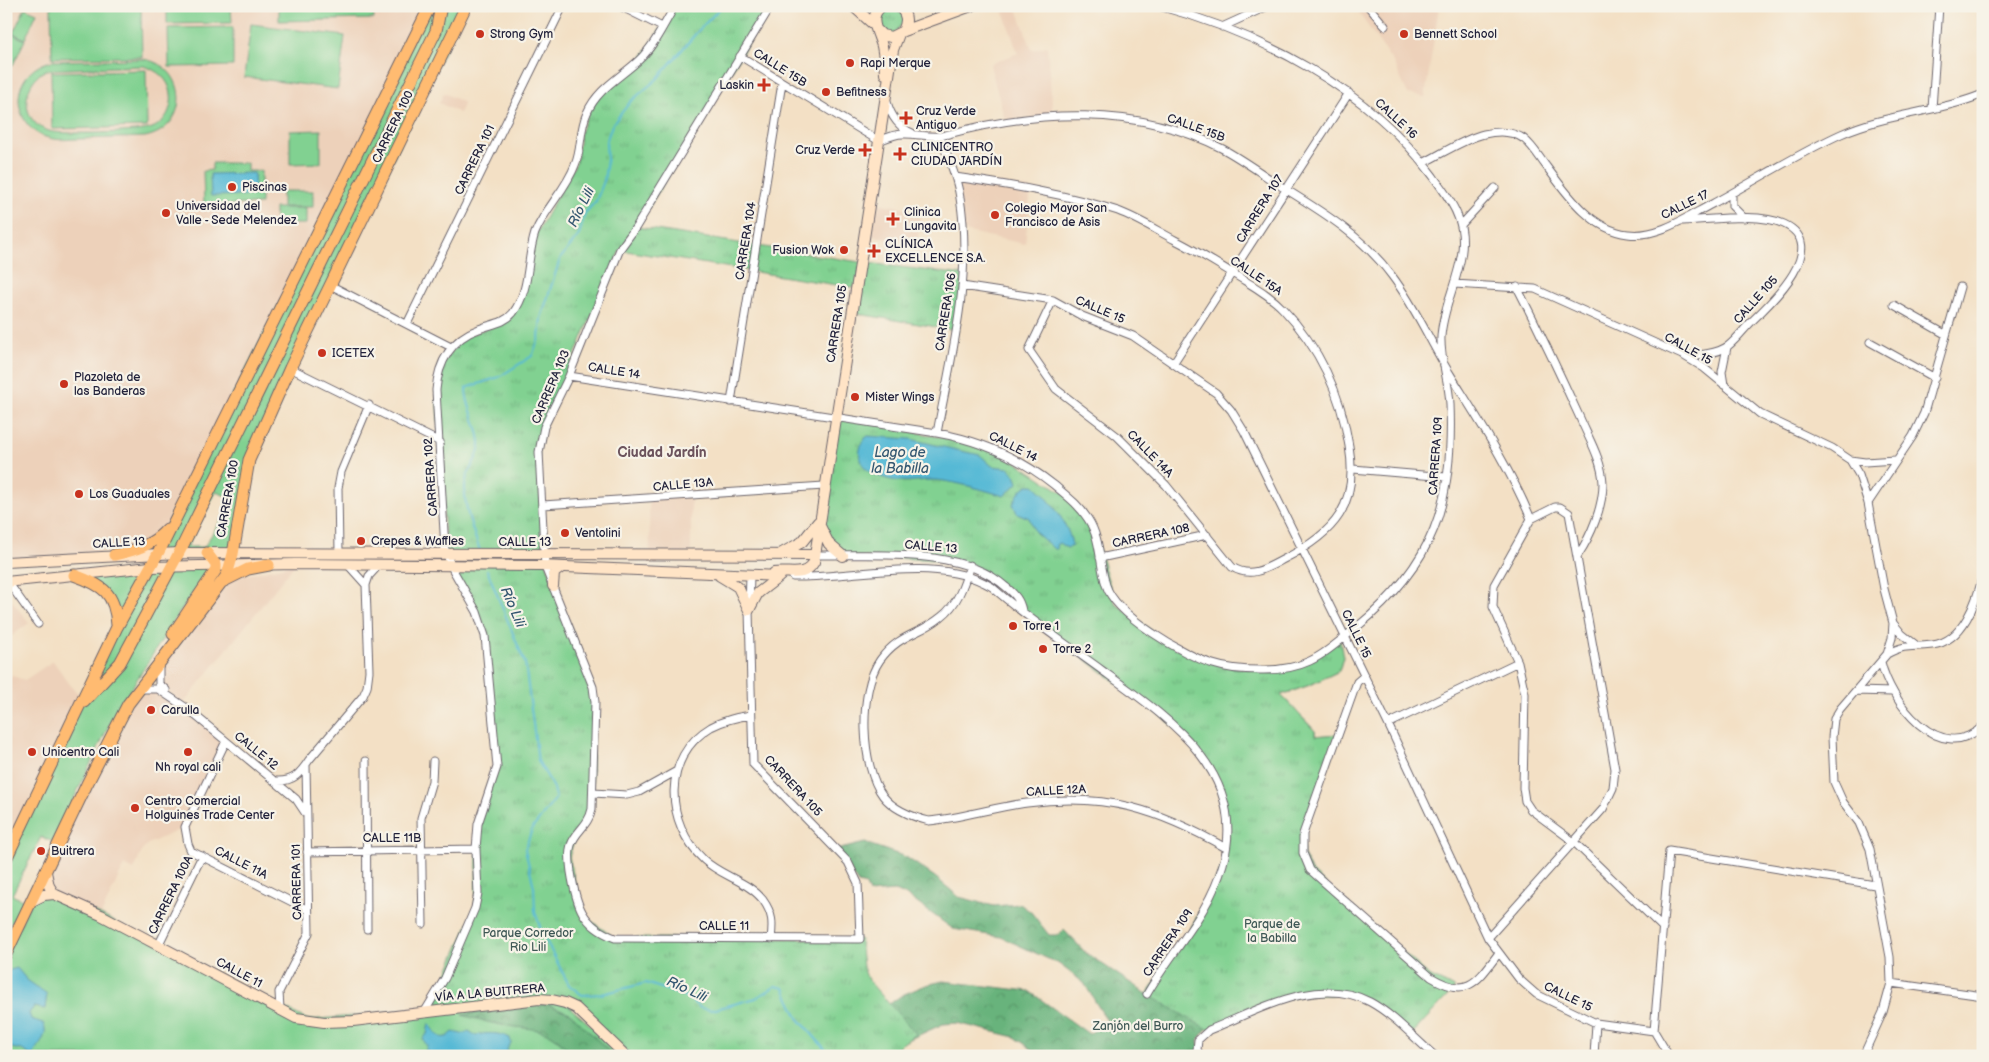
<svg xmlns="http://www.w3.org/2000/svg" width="1989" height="1062" viewBox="0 0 1989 1062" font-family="'Balsamiq Sans',sans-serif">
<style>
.built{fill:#edd1ba}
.grass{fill:#81d191;stroke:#527a66;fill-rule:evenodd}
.forest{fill:url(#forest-crowns);stroke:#456a5b}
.park{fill:url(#park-tufts);stroke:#527a66}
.water{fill:#56b9d5;stroke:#3c6e88}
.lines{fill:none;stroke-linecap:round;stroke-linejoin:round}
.stream{stroke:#56b9d5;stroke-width:2}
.street-casing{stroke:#6b646b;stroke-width:9}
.secondary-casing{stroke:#6b646b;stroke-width:12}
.primary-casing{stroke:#6b646b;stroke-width:13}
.street{stroke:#fff;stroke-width:7}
.secondary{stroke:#ffe4c6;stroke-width:10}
.primary{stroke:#ffbb71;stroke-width:11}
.poi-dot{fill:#c8321e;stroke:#f7f3e8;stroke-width:2}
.labels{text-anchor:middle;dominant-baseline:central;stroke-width:4.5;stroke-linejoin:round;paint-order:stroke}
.poi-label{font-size:12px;fill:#22223b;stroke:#f7f3e8;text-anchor:start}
.street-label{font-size:12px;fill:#22223b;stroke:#f7f3e8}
.park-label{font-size:12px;fill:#3e5755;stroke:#f7f3e8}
.water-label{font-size:14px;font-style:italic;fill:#345771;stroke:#f7f3e8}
.neighbourhood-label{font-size:14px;font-weight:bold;fill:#6c535d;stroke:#f7f3e8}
</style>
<defs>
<pattern id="forest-crowns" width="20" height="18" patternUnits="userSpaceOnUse" patternTransform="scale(1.25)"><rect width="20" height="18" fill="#68b37b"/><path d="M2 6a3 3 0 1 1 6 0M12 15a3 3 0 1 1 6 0" fill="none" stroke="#559166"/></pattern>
<pattern id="park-tufts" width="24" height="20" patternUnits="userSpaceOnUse" patternTransform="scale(1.25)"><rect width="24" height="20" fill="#81d191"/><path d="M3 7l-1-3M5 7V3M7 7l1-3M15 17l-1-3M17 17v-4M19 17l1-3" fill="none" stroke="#6fb37e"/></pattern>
</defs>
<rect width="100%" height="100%" fill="#f7f3e8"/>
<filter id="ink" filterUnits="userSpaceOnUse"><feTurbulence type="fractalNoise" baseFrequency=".02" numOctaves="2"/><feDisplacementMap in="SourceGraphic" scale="10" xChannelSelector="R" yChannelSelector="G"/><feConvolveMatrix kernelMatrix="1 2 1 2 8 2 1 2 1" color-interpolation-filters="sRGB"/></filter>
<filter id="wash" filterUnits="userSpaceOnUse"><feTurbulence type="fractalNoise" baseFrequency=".0096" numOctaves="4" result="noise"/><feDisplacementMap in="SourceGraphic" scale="20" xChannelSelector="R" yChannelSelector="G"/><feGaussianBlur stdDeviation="1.12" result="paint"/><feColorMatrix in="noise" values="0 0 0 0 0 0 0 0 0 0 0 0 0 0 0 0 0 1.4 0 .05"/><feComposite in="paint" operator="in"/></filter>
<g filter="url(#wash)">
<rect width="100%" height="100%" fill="#f3e0c5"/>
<path class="built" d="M 6,6 L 430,6 L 172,523 L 139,549 L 6,562 Z
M 1001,6 L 1016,6 L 1032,50 L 1047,46 L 1053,115 L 1005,121 L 990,64 L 1018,53 Z
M 1354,6 L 1439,6 L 1425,97 L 1408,94 L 1393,62 Z
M 444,93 L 464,103 L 459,113 L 439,103 Z
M 955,177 L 1031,189 L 1025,244 L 964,231 Z
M 869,202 L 922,210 L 917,242 L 864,235 Z
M 691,495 L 691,555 L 650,555 L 649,499 Z
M 295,564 L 184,703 L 160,685 L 159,666 L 228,579 Z
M 6,593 L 29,623 L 6,640 Z
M 53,661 L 74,690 L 84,697 L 6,859 L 6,674 L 25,680 Z
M 138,689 L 158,689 L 226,741 L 185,827 L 148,844 L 143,849 L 134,870 L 124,865 L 101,915 L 38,887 Z"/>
<path class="grass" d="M 51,6 L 141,6 L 142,57 L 52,58 Z
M 167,6 L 231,6 L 232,23 L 167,24 Z
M 279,6 L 373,6 L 374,19 L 279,21 Z
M 430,6 L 466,6 L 249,460 L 233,554 L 127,553 L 162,534 ZM 216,492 L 234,499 L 204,547 L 187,547 Z
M 25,8 L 37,13 L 25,39 L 13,33 Z
M 251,24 L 345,36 L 338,89 L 244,77 Z
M 233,27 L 233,66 L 169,67 L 168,28 Z
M 13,34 L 25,40 L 13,65 L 6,62 L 6,48 Z
M 143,59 C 190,66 191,128 145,137 C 123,138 101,138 80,139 C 70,139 58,141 49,138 C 26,133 14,108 21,87 C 26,73 38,64 52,61 ZM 143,66 C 157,70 169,79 171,94 C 173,108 165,123 152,128 C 142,133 60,135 49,131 C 19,122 21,83 46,70 Z
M 146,70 L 147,127 L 52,129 L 51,72 Z
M 321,130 L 321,163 L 290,164 L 290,131 Z
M 212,163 L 247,163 L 247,171 L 261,171 L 261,204 L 204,205 L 203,171 L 212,170 Z
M 282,191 L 313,191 L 313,207 L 282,207 Z
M 275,208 L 306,208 L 306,224 L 275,224 Z
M 212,566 L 177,616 L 112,719 L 53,842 L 41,837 L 12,895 L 24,901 L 6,932 L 6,859 L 117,627 L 113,601 L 74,575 Z
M 38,887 L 101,915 L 308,1020 L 539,999 L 565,1003 L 626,1056 L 13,1056 L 6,1053 L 6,954 Z"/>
<path class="forest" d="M 1100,558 L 1115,603 L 1173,647 L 1214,665 L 1259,670 L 1343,657 L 1339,671 L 1310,685 L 1281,695 L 1315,731 L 1315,736 L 1329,735 L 1303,834 L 1303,853 L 1369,1002 L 1336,993 L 1227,1003 L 1198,1040 L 1201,1056 L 1041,1056 L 1015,1037 L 957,1023 L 943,1024 L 897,1045 L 813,1056 L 592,1007 L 567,937 L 881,1010 L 902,995 L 926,985 L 943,981 L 1029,991 L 1089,1034 L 1107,1021 L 1084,983 L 1059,964 L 1001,937 L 953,929 L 906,895 L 894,891 L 869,893 L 866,885 L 858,883 L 836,850 L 865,843 L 906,857 L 935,877 L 959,897 L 994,906 L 1020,904 L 1031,912 L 1049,935 L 1059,935 L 1064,930 L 1086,953 L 1147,994 L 1151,999 L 1155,998 L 1223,865 L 1229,826 L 1217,779 L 1181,731 L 1049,632 Z
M 544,1003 L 570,1013 L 614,1056 L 573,1056 C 546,1022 534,1032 497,1024 C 485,1022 474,1018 462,1015 Z"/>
<path class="park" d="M 675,6 L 771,6 L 637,227 L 860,262 L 964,275 L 955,330 L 852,313 L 855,288 L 620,250 L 544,427 L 539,452 L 543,554 L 593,687 L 592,809 L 575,837 L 569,857 L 583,915 L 615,938 L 860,939 L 863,967 L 868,980 L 916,1034 L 892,1051 L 893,1056 L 626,1056 L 576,1008 L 552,1000 L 425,1011 L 445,978 L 475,908 L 478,824 L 497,767 L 485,636 L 446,554 L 436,390 L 442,364 L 462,338 L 503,322 L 520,301 L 535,236 L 576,163 L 581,130 L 594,100 L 640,60 Z
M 882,6 L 898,6 L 906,20 L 891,37 L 874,25 Z
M 835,416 L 994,448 L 1068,496 L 1091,523 L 1115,603 L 1173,647 L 1236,669 L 1297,667 L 1340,640 L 1343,657 L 1339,671 L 1310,685 L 1281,695 L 1315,731 L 1315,736 L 1337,734 L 1303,834 L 1303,853 L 1310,870 L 1431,977 L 1455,988 L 1411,1035 L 1386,1013 L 1352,995 L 1299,995 L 1209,1030 L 1147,994 L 1193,929 L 1223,865 L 1229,826 L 1217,779 L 1181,731 L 1022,611 L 1011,591 L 958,561 L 843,556 L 821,528 Z"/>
<path class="water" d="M 254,173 L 255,195 L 211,196 L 210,174 Z
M 868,436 L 910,439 L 961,451 L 980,455 L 992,466 L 1009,468 L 1015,475 L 1018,483 L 1004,496 C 984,490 964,484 944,481 C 928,478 914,483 898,481 C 881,479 855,470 860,449 C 862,442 862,440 868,436 Z
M 1028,485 L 1034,485 C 1049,497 1071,528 1072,546 L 1067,548 L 1059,543 L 1056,545 L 1057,549 L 1054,549 L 1035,532 L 1029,518 L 1017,513 L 1013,504 C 1017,496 1020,489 1028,485 Z
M 17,968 L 27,980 L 47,994 L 45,1009 L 34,1007 L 29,1013 L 31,1019 L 43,1023 C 50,1034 38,1047 32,1056 L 22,1050 L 6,1047 L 6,974 L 10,970 Z
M 429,1023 C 437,1034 441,1044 453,1032 L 462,1034 L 469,1031 L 475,1035 C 486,1033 499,1032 510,1038 L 511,1043 L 507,1049 L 509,1056 L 424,1056 L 427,1046 L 423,1039 L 427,1034 Z"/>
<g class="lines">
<path class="stream" d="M 480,551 C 473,530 461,502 466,480 C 469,467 479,458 480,444 C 480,425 465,406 466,388 L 499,377 L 532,356 L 539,338 L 541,318 L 560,259 L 579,235 L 585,213 L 596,201 L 604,181 L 607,160 L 606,142 L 612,125 L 630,102 L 657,79 L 698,31 L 722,6
M 487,570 L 525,663 L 538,761 L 554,788 L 556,798 L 532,829 L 525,849 L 534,887 L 535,911 L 542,933 L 569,985 L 582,995 L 602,994 L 646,983 L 687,997 L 700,1008 L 712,1010 L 756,998 L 776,986 L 784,988 L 798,1018 L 831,1056"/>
</g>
</g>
<g filter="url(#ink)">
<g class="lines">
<defs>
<path id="street" d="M 620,6 L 662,27
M 1368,6 L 1385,26
M 1222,27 L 1268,6
M 740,56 L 879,141 C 886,138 894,134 903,134 C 917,133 932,139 945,135 C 1035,110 1137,104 1223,149 C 1245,161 1266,177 1287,190 C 1326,214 1364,238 1392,276 C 1415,306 1430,342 1450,374 C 1479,421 1510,468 1531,519
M 887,102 C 891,116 898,127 912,133
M 1932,109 L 1939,6
M 1423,163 C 1441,154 1466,138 1484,134 C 1497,131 1513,131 1524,139 C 1533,146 1539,157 1546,166 C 1566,193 1591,230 1628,234 C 1657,238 1687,217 1712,204 C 1755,181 1797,154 1841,134 C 1888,113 1937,113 1983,94
M 955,177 C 1010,185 1065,194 1118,211 C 1137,218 1156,230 1175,240 C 1195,250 1214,262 1234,274 C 1251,285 1269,294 1283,309 C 1319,347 1341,394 1349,446 C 1359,505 1335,533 1284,559 C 1267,568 1251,579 1232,567 L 1166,485 L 1117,436 L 1056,389 L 1029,350 L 1053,300
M 1732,193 L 1732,206 L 1744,218
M 1683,221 C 1711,220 1758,212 1784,224 C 1831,246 1772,302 1752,321 C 1744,329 1737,339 1728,346 C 1717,354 1698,355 1684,356
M 1461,225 L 1495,188
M 1454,284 L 1535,289 L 1684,356 L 1704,368 L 1760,414 L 1832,448 L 1850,460 L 1859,475 L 1868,503 L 1884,589 L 1893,623 L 1892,638 L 1887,654 L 1840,709 L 1834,719 L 1832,737 L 1834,782 L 1843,802 L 1859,823 L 1870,849 L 1890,957 L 1891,983 L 1883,1012 L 1863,1056
M 330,285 L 451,347
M 962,286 L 1053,300 L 1082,316 L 1133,336 L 1216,393 L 1231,410 L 1244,431 L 1388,724 L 1488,938 L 1519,979 L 1536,994 L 1596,1023 L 1654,1031
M 1517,287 C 1539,330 1560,374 1580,418 C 1589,439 1602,460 1603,483 C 1603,507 1591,536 1578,555
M 1894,305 L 1945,334
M 407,324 L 563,6
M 1870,342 L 1935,378
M 1174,362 L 1349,93
M 290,368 L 440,442
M 569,376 L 937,433 C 982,441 1019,457 1054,485 C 1067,496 1079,505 1088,519 C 1101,539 1099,563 1106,585 C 1115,615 1183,655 1213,664 C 1228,669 1245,670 1260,670 C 1307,671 1322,655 1357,627 C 1434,564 1454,503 1450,404 C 1449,381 1440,360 1441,337 C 1443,297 1474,256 1458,217 C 1453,202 1442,189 1433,176 C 1369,89 1262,34 1159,6
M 1724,385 L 1722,372 L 1727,347
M 731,402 L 782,83
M 937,433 C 951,357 973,276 960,198 C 957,177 948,157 940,137
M 1850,460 L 1865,462 L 1895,460
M 1353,469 L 1446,477
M 1868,503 L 1913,436 L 1924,413 L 1960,287
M 543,505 L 824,486
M 339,553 L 338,488 L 341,472 L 369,405
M 815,555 C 873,556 961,546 1006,587 C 1015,594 1020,600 1022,611
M 1100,558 L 1207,535
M 348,565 L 366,585
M 970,565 C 964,585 958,604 941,617 C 918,636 900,633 880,660 C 858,691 861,767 883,796 C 894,810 913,817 929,821 C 962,818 994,807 1027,803 C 1106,792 1159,810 1226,848
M 750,575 L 749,610 L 753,764 L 848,862 L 858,883 L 860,939 L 615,938 C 582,926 576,904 571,872 C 570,863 568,853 571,845 C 576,830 588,827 592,809 L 595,702 L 593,687 L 545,567 L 539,452 L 544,427 L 569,376 L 620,249 L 636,227 L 771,6
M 793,577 C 855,579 937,553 992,587 C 1027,618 1066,644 1103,671 C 1168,718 1249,772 1223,864 C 1209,915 1172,950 1147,994
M 8,582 L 38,624
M 1893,623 L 1902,634 L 1916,645
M 1887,654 C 1908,643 1911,648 1932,645 C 1963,642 1977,601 1983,574
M 1881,662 C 1890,701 1939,767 1983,726
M 159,666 L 159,684 L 166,690
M 1364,676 L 1357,682 L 1303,834 L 1303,853 L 1310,870 L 1431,977 C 1467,999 1477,982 1498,954
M 138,689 L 158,689 L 185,707 L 296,799 L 306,814
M 1856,691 L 1892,692
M 751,715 C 737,717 724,720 711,727 C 662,756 664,823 704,860 C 721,876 748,881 763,900 C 773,914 773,923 771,939
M 1388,724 L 1518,662
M 226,741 L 185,827 L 188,844 L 191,851 L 308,910
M 366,761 L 367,929
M 276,781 C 293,782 300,774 309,760 L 363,696 L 367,687 L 369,671 L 366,585 L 369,576 L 379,565
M 593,793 L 627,795 L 639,792 L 675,772
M 307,852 L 476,849
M 423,924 L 421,818 L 432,781 L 433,761
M 1488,938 L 1603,809 L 1613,788 L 1615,769 L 1569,513 L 1560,507 L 1555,507 L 1531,519 L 1494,585 L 1493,607 L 1518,662 L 1525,694 L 1523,788 L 1525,801 L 1531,810 L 1574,842 L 1663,928
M 159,944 L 202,856
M 1891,983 L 1983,996
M 280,1009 L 279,992 L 309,933 L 306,765
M 425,1011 L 445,978 L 475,908 L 478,893 L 476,849 L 478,824 L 497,767 L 485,636 L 477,612 L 453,570 L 445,550 L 436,390 C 438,362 452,338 479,329 C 491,324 504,324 513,313 C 531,289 526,260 535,233 C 545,208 566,190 575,165 C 582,149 579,130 587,113 C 597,89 621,77 639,60 C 655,45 664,24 675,6
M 1654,1031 L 1669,851 L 1875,885
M 1654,1031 L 1669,1056
M 1201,1056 L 1197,1050 L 1198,1040 L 1209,1030 C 1257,1011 1319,974 1370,1002 C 1394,1015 1414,1038 1435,1056
M 1594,1056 L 1596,1023"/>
<path id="secondary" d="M 853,6 L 874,25
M 882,6 C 867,17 878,32 882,46 C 884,55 885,65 885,74
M 903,6 L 917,6
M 877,30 L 882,35 L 891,37 L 903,31 C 908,21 907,13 898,6
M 903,31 L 971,6
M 820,526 L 829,544 L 843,556
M 782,553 L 802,542 L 818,522
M 6,562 L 179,553 L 815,555
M 774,573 C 789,570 804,579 814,562 L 893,50 L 899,34
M 720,576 L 738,587 L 749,610
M 6,582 L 150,567 L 295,564 L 541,566 L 780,576
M 553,586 L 554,573 L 562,567
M 749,610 L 758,593 L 779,577
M 46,872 L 49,886 L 54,894
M 32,901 L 44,895 L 54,894 L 101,915 L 296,1018 L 324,1022 L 353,1021 L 539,999 L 552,1000 L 565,1003 L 576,1008 L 626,1056"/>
<path id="primary" d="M 114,555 C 134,551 153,545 167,529
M 74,575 C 103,585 115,593 117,625
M 224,581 L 248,569 L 269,565
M 173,634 L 216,570 L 216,565 L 207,553
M 84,702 L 120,663 L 182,547 L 436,31 L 441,6
M 6,859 L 117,627 L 162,546 L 430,6
M 6,954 L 87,784 L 128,704 L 227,575 L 233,554 L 249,460 L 290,368 L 466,6"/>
</defs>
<use href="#street" class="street-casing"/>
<use href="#secondary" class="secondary-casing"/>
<use href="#primary" class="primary-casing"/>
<use href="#street" class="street"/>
<use href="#secondary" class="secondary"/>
<use href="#primary" class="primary"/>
</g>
</g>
<g class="poi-dot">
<circle cx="480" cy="34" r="5"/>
<circle cx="1404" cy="34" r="5"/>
<circle cx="850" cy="63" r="5"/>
<path d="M761.5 77.5h5v5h5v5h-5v5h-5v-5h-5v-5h5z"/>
<circle cx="826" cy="92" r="5"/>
<path d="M903.5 110.5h5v5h5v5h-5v5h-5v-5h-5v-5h5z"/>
<path d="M862.5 142.5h5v5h5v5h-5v5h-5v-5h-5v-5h5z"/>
<path d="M897.5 146.5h5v5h5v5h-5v5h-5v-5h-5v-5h5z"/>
<circle cx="232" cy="187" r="5"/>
<circle cx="166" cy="213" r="5"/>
<circle cx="995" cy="215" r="5"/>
<path d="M890.5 211.5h5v5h5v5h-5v5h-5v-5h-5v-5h5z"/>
<circle cx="844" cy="250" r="5"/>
<path d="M871.5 243.5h5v5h5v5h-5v5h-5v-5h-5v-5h5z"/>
<circle cx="322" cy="353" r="5"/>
<circle cx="64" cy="384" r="5"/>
<circle cx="855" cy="397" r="5"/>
<circle cx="79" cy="494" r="5"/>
<circle cx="565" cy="533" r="5"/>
<circle cx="361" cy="541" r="5"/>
<circle cx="1013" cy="626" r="5"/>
<circle cx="1043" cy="649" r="5"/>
<circle cx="151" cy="710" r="5"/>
<circle cx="32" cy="752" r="5"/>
<circle cx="188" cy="752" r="5"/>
<circle cx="135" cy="808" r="5"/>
<circle cx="41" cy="851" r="5"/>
</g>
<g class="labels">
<g class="poi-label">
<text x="490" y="34">Strong Gym</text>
<text x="1414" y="34">Bennett School</text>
<text x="860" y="63">Rapi Merque</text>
<text x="754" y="85" text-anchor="end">Laskin</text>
<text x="836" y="92">Befitness</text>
<text x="916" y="111">Cruz Verde<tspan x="916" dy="14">Antiguo</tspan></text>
<text x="911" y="147">CLINICENTRO<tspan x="911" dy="14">CIUDAD JARDÍN</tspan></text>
<text x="855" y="150" text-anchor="end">Cruz Verde</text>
<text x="242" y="187">Piscinas</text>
<text x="176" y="206">Universidad del<tspan x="176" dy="14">Valle - Sede Melendez</tspan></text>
<text x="1005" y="208">Colegio Mayor San<tspan x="1005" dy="14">Francisco de Asis</tspan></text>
<text x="904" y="212">Clinica<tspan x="904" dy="14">Lungavita</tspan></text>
<text x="885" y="244">CLÍNICA<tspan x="885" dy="14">EXCELLENCE S.A.</tspan></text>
<text x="834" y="250" text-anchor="end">Fusion Wok</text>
<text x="332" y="353">ICETEX</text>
<text x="74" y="377">Plazoleta de<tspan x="74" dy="14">las Banderas</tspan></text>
<text x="865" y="397">Mister Wings</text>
<text x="89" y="494">Los Guaduales</text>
<text x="575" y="533">Ventolini</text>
<text x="371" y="541">Crepes &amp; Waffles</text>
<text x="1023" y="626">Torre 1</text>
<text x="1053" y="649">Torre 2</text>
<text x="161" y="710">Carulla</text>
<text x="42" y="752">Unicentro Cali</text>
<text x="188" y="767" text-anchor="middle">Nh royal cali</text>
<text x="145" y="801">Centro Comercial<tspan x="145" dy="14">Holguines Trade Center</tspan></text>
<text x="51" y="851">Buitrera</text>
</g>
<g class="street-label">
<text transform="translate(780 68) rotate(32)">CALLE 15B</text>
<text transform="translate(1396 119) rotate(43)">CALLE 16</text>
<text transform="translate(393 127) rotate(-64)">CARRERA 100</text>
<text transform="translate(1196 128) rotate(20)">CALLE 15B</text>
<text transform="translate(475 160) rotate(-64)">CARRERA 101</text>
<text transform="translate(1685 205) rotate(-26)">CALLE 17</text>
<text transform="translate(1260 209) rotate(-58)">CARRERA 107</text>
<text transform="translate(746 241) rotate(-81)">CARRERA 104</text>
<text transform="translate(1256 276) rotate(34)">CALLE 15A</text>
<text transform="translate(1756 300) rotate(-48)">CALLE 105</text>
<text transform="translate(1100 310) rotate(23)">CALLE 15</text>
<text transform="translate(946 312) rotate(-81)">CARRERA 106</text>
<text transform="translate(837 324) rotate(-81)">CARRERA 105</text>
<text transform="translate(1688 349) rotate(29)">CALLE 15</text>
<text transform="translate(614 371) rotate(9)">CALLE 14</text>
<text transform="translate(551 387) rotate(-67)">CARRERA 103</text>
<text transform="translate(1013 447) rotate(27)">CALLE 14</text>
<text transform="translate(1150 454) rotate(46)">CALLE 14A</text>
<text transform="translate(1436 456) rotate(-86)">CARRERA 109</text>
<text transform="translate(431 477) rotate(-94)">CARRERA 102</text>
<text transform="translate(683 485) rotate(-5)">CALLE 13A</text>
<text transform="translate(228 499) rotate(-80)">CARRERA 100</text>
<text transform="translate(1151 536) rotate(-12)">CARRERA 108</text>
<text x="525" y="542">CALLE 13</text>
<text transform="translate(119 543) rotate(-3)">CALLE 13</text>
<text transform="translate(931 547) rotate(5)">CALLE 13</text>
<text transform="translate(1356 634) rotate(64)">CALLE 15</text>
<text transform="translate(256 751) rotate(39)">CALLE 12</text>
<text transform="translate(793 786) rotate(47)">CARRERA 105</text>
<text transform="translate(1056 791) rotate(-3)">CALLE 12A</text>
<text x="392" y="838">CALLE 11B</text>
<text transform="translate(241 863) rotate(27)">CALLE 11A</text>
<text transform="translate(297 882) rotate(-91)">CARRERA 101</text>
<text transform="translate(171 895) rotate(-64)">CARRERA 100A</text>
<text x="724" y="926">CALLE 11</text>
<text transform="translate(1168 943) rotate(-56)">CARRERA 109</text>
<text transform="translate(239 973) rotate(28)">CALLE 11</text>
<text transform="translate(490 993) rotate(-5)">VÍA A LA BUITRERA</text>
<text transform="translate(1568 997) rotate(26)">CALLE 15</text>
</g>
<g class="park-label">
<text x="1272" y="924">Parque de<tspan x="1272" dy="14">la Babilla</tspan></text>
<text x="528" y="933">Parque Corredor<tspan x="528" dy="14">Rio Lili</tspan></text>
<text x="1138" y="1026">Zanjón del Burro</text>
</g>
<g class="water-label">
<text transform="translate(581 207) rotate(-64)">Río Lili</text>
<text x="900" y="452">Lago de<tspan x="900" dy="16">la Babilla</tspan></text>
<text transform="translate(513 607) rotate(67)">Río Lili</text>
<text transform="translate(687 989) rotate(24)">Río Lili</text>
</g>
<g class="neighbourhood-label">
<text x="662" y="452">Ciudad Jardín</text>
</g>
</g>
<rect width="1989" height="1062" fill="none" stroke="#f7f3e8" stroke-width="25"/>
</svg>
